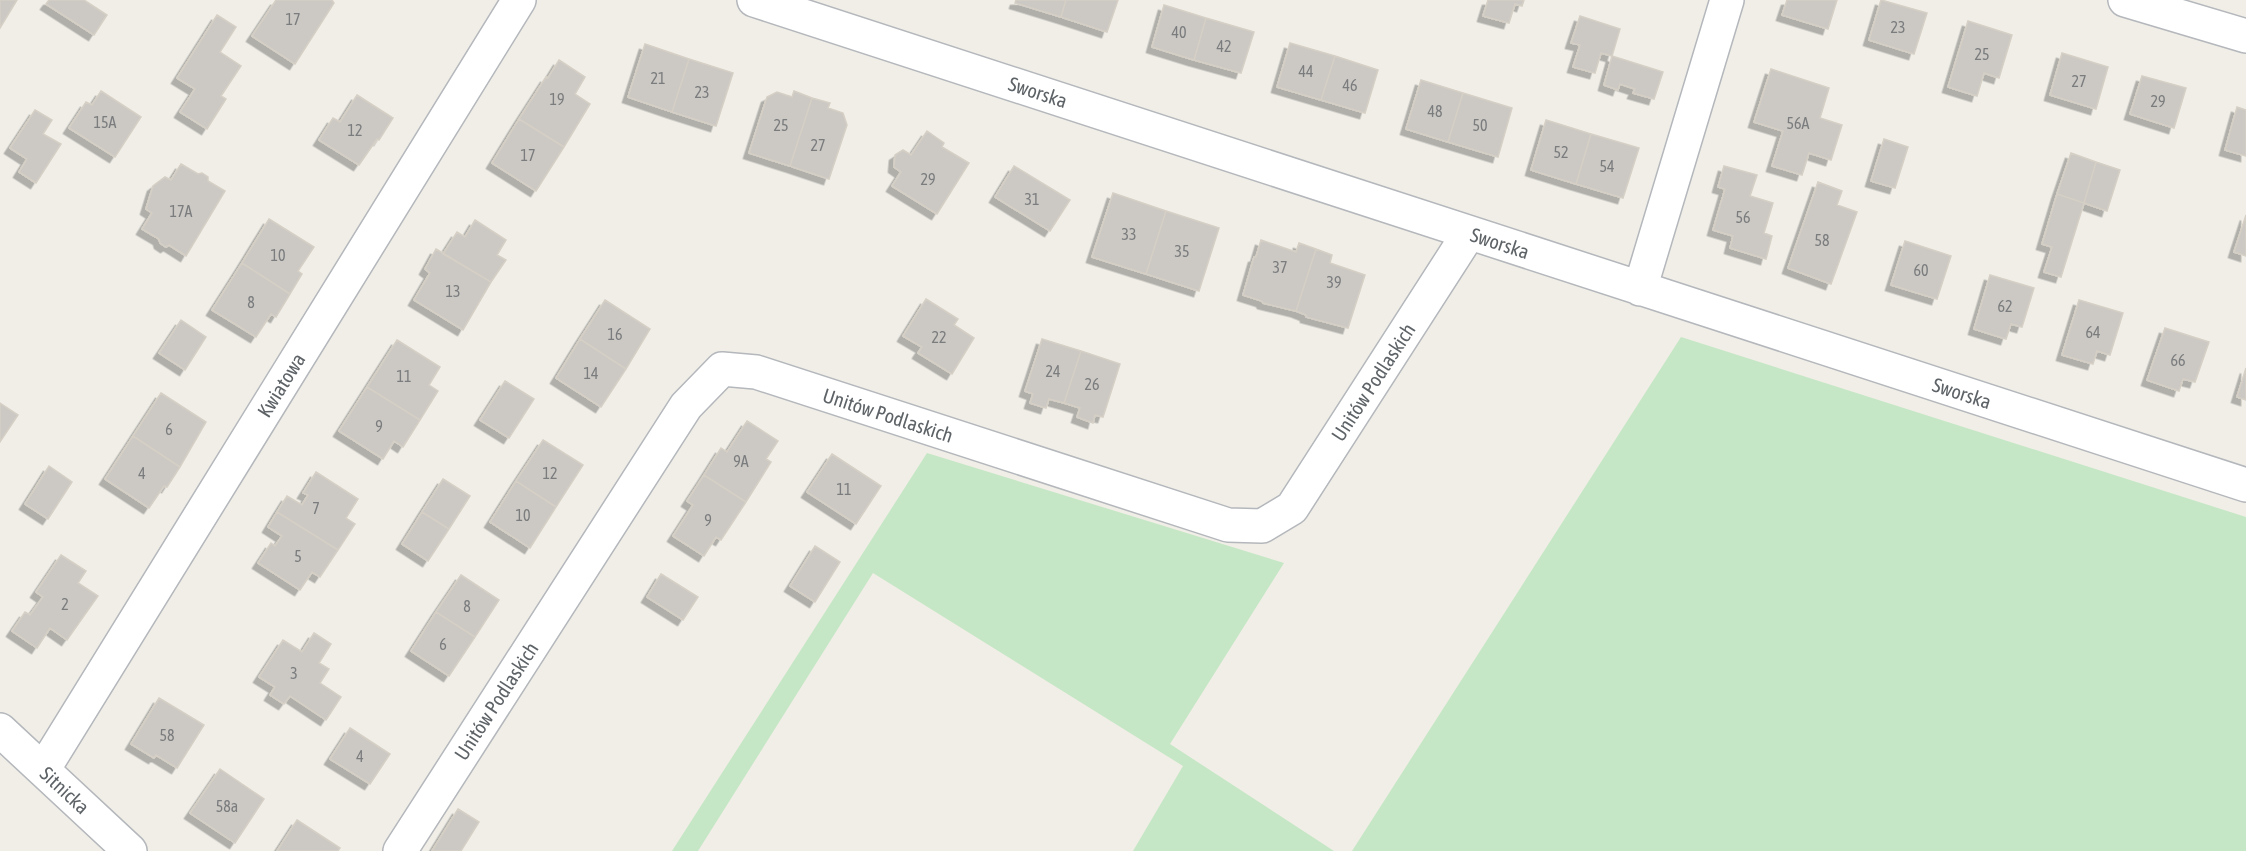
<svg xmlns="http://www.w3.org/2000/svg" width="2246" height="851" viewBox="0 0 2246 851" font-family="'Asap Condensed',sans-serif">
<style>
.green{fill:#c6e7c5}
.building{fill:#ccc9c4;stroke:#d5cfc5;stroke-width:1.5;filter:url(#shadow)}
.lines{fill:none;stroke-linecap:round;stroke-linejoin:round}
.minor-casing{stroke:#b4b7bb;stroke-width:36}
.minor{stroke:#fff;stroke-width:33}
.labels{text-anchor:middle;dominant-baseline:central;stroke-width:4.5;stroke-linejoin:round;paint-order:stroke}
.number-label{font-size:16px;fill:#7a7c7e}
.street-label{font-size:20px;fill:#5e6367;stroke:#fff}
</style>
<defs>
<filter id="shadow"><feDropShadow dx="-5.5" dy="5.5" stdDeviation="0" flood-color="#0004"/></filter>
</defs>
<rect width="100%" height="100%" fill="#f0eee7"/>
<path class="green" d="M 1681,337 L 2246,517 L 2246,851 L 1352,851 Z
M 927,453 L 1284,563 L 1170,744 L 1334,851 L 1133,851 L 1183,766 L 873,573 L 698,851 L 672,851 Z"/>
<path class="building" d="M 0,0 L 17,0 L 0,28 Z
M 49,0 L 84,0 L 107,15 L 94,35 L 46,4 Z
M 276,0 L 332,0 L 334,3 L 295,64 L 252,36 Z
M 1016,0 L 1066,0 L 1061,17 L 1015,3 Z
M 1066,0 L 1118,0 L 1107,32 L 1061,17 Z
M 1488,0 L 1524,0 L 1522,6 L 1515,4 L 1509,23 L 1483,16 Z
M 1787,0 L 1837,0 L 1828,29 L 1782,15 Z
M 1881,0 L 1927,13 L 1914,54 L 1869,40 Z
M 1164,5 L 1206,18 L 1194,60 L 1152,47 Z
M 217,15 L 236,27 L 220,52 L 241,66 L 221,96 L 226,99 L 207,129 L 180,112 L 195,89 L 177,78 Z
M 1580,16 L 1620,29 L 1612,56 L 1601,53 L 1595,73 L 1573,67 L 1580,45 L 1571,43 Z
M 1206,18 L 1254,32 L 1241,73 L 1194,60 Z
M 1968,21 L 2012,35 L 1999,78 L 1984,73 L 1977,96 L 1948,87 Z
M 1290,43 L 1335,56 L 1321,100 L 1277,87 Z
M 645,44 L 689,59 L 672,112 L 628,97 Z
M 2062,53 L 2108,67 L 2096,109 L 2050,95 Z
M 1335,56 L 1378,70 L 1365,113 L 1321,100 Z
M 1612,56 L 1663,72 L 1654,99 L 1633,93 L 1635,89 L 1620,84 L 1618,90 L 1604,85 Z
M 689,59 L 733,73 L 716,126 L 672,112 Z
M 559,60 L 585,77 L 575,94 L 590,104 L 564,147 L 519,119 L 546,77 L 548,78 Z
M 1771,69 L 1829,88 L 1820,118 L 1842,125 L 1831,160 L 1809,153 L 1802,175 L 1772,166 L 1783,131 L 1754,122 Z
M 2142,76 L 2186,88 L 2174,128 L 2130,114 Z
M 1421,80 L 1463,93 L 1448,142 L 1406,129 Z
M 101,91 L 141,117 L 115,157 L 69,128 L 86,102 L 92,105 Z
M 794,91 L 812,98 L 790,166 L 749,153 L 767,97 L 777,92 L 792,97 Z
M 1463,93 L 1512,108 L 1498,157 L 1448,142 Z
M 357,95 L 393,118 L 379,140 L 377,139 L 359,165 L 319,140 L 333,118 L 340,122 Z
M 812,98 L 830,103 L 828,108 L 843,113 L 847,125 L 829,179 L 790,166 Z
M 2237,107 L 2246,110 L 2246,156 L 2225,150 Z
M 35,110 L 52,120 L 43,134 L 61,144 L 36,183 L 19,172 L 27,159 L 10,148 Z
M 519,119 L 564,147 L 536,191 L 492,163 Z
M 1546,120 L 1591,134 L 1576,184 L 1531,170 Z
M 927,131 L 944,143 L 942,147 L 969,163 L 937,214 L 892,186 L 901,172 L 894,167 L 895,155 L 903,150 L 911,155 Z
M 1591,134 L 1639,148 L 1623,198 L 1576,184 Z
M 1884,139 L 1908,147 L 1895,188 L 1871,181 Z
M 2071,153 L 2096,162 L 2084,203 L 2057,194 Z
M 2096,162 L 2120,170 L 2107,211 L 2084,203 Z
M 181,164 L 198,174 L 202,173 L 208,177 L 208,181 L 225,191 L 186,256 L 169,245 L 166,247 L 160,243 L 159,239 L 142,229 L 152,213 L 146,209 L 153,186 L 165,177 L 171,180 Z
M 1014,166 L 1070,200 L 1050,231 L 995,197 Z
M 1724,166 L 1757,175 L 1750,196 L 1773,203 L 1764,233 L 1772,236 L 1766,259 L 1730,248 L 1733,236 L 1713,230 L 1725,189 L 1718,187 Z
M 1818,182 L 1842,191 L 1837,205 L 1857,212 L 1831,284 L 1788,268 Z
M 1113,193 L 1166,211 L 1146,274 L 1092,257 Z
M 2057,194 L 2084,203 L 2061,277 L 2044,272 L 2052,247 L 2042,244 Z
M 1166,211 L 1219,228 L 1199,291 L 1146,274 Z
M 2246,215 L 2246,256 L 2234,252 Z
M 269,219 L 314,247 L 298,271 L 302,274 L 290,294 L 242,263 Z
M 475,220 L 506,240 L 497,255 L 506,260 L 491,282 L 443,254 L 457,232 L 465,237 Z
M 1261,240 L 1296,252 L 1299,243 L 1316,249 L 1296,311 L 1263,303 L 1262,301 L 1243,295 L 1254,257 L 1256,257 Z
M 1905,241 L 1951,256 L 1937,299 L 1891,285 Z
M 436,249 L 491,282 L 463,330 L 414,300 L 430,273 L 425,269 Z
M 1316,249 L 1332,255 L 1330,263 L 1365,275 L 1348,328 L 1306,317 L 1306,315 L 1296,311 Z
M 242,263 L 290,294 L 276,317 L 271,314 L 256,337 L 212,310 Z
M 1990,275 L 2034,288 L 2022,327 L 2011,324 L 2006,339 L 1974,329 Z
M 926,299 L 958,319 L 954,325 L 974,338 L 952,374 L 918,353 L 922,347 L 903,336 Z
M 605,300 L 650,329 L 626,369 L 580,339 Z
M 2079,300 L 2123,313 L 2110,355 L 2097,351 L 2093,364 L 2062,355 Z
M 181,320 L 206,337 L 185,370 L 159,353 Z
M 2165,328 L 2209,342 L 2195,382 L 2183,379 L 2179,391 L 2147,380 Z
M 580,339 L 626,369 L 601,407 L 556,378 Z
M 1042,339 L 1081,351 L 1064,403 L 1049,399 L 1046,408 L 1030,403 L 1033,394 L 1025,391 Z
M 397,340 L 440,367 L 429,385 L 438,391 L 420,420 L 367,387 Z
M 1081,351 L 1120,364 L 1103,417 L 1095,415 L 1093,423 L 1077,417 L 1080,408 L 1064,403 Z
M 2246,368 L 2246,400 L 2237,397 Z
M 505,381 L 534,399 L 509,438 L 480,420 Z
M 367,387 L 420,420 L 403,447 L 394,441 L 383,459 L 339,431 Z
M 161,393 L 206,422 L 180,467 L 133,436 Z
M 0,403 L 18,415 L 0,442 Z
M 747,421 L 778,441 L 766,459 L 771,462 L 746,502 L 704,475 L 721,448 L 727,452 Z
M 133,436 L 180,467 L 167,487 L 164,486 L 149,508 L 105,479 Z
M 543,440 L 583,465 L 556,507 L 516,481 Z
M 832,454 L 881,486 L 856,524 L 807,492 Z
M 49,466 L 72,482 L 48,519 L 25,504 Z
M 316,472 L 358,499 L 346,518 L 355,524 L 338,550 L 277,512 L 287,496 L 302,505 L 308,495 L 303,493 Z
M 704,475 L 746,502 L 721,540 L 716,537 L 704,556 L 673,536 L 693,505 L 687,501 Z
M 443,479 L 470,496 L 449,529 L 422,512 Z
M 516,481 L 556,507 L 530,548 L 490,522 Z
M 277,512 L 338,550 L 320,577 L 312,572 L 300,590 L 258,563 L 271,543 L 275,546 L 282,536 L 268,527 Z
M 422,512 L 449,529 L 428,561 L 402,544 Z
M 815,546 L 840,562 L 815,602 L 790,586 Z
M 61,555 L 86,571 L 78,583 L 98,596 L 67,640 L 50,628 L 37,648 L 12,631 L 25,612 L 30,615 L 43,597 L 36,592 Z
M 661,574 L 698,597 L 683,620 L 647,597 Z
M 461,575 L 499,600 L 475,637 L 436,612 Z
M 436,612 L 475,637 L 449,676 L 411,651 Z
M 314,633 L 331,644 L 319,663 L 329,669 L 320,683 L 341,697 L 326,720 L 290,696 L 284,704 L 270,695 L 275,687 L 259,677 L 283,640 L 302,652 Z
M 159,698 L 204,725 L 177,768 L 156,755 L 154,758 L 131,744 Z
M 350,728 L 390,754 L 370,784 L 330,759 Z
M 220,769 L 264,799 L 235,843 L 190,813 Z
M 458,809 L 479,822 L 461,851 L 432,851 Z
M 297,820 L 340,848 L 338,851 L 277,851 Z"/>
<g class="lines">
<defs>
<path id="minor" d="M 754,0 L 2246,485
M 2125,0 L 2246,36
M 1640,289 L 1727,0
M 0,730 L 130,851
M 43,770 L 519,0
M 400,851 L 686,406 L 722,369 L 756,372 L 1228,525 L 1262,526 L 1292,508 L 1469,233"/>
</defs>
<use href="#minor" class="minor-casing"/>
<use href="#minor" class="minor"/>
</g>
<g class="labels">
<g class="number-label">
<text x="293" y="19">17</text>
<text x="1898" y="27">23</text>
<text x="1179" y="32">40</text>
<text x="1224" y="46">42</text>
<text x="1982" y="54">25</text>
<text x="1306" y="71">44</text>
<text x="658" y="78">21</text>
<text x="2079" y="81">27</text>
<text x="1350" y="85">46</text>
<text x="702" y="92">23</text>
<text x="557" y="99">19</text>
<text x="2158" y="101">29</text>
<text x="1435" y="111">48</text>
<text x="105" y="122">15A</text>
<text x="1798" y="123">56A</text>
<text x="781" y="125">25</text>
<text x="1480" y="125">50</text>
<text x="355" y="130">12</text>
<text x="818" y="145">27</text>
<text x="1561" y="152">52</text>
<text x="528" y="155">17</text>
<text x="1607" y="166">54</text>
<text x="928" y="179">29</text>
<text x="1032" y="199">31</text>
<text x="181" y="211">17A</text>
<text x="1743" y="217">56</text>
<text x="1129" y="234">33</text>
<text x="1822" y="240">58</text>
<text x="1182" y="251">35</text>
<text x="278" y="255">10</text>
<text x="1280" y="267">37</text>
<text x="1921" y="270">60</text>
<text x="1334" y="282">39</text>
<text x="453" y="291">13</text>
<text x="251" y="302">8</text>
<text x="2005" y="306">62</text>
<text x="2093" y="332">64</text>
<text x="615" y="334">16</text>
<text x="939" y="337">22</text>
<text x="2178" y="360">66</text>
<text x="1053" y="371">24</text>
<text x="591" y="373">14</text>
<text x="404" y="376">11</text>
<text x="1092" y="384">26</text>
<text x="379" y="426">9</text>
<text x="169" y="429">6</text>
<text x="741" y="461">9A</text>
<text x="142" y="473">4</text>
<text x="550" y="473">12</text>
<text x="844" y="489">11</text>
<text x="316" y="508">7</text>
<text x="523" y="515">10</text>
<text x="708" y="520">9</text>
<text x="298" y="556">5</text>
<text x="65" y="604">2</text>
<text x="467" y="606">8</text>
<text x="443" y="644">6</text>
<text x="294" y="673">3</text>
<text x="167" y="735">58</text>
<text x="360" y="756">4</text>
<text x="227" y="806">58a</text>
</g>
<g class="street-label">
<text transform="translate(1038 92) rotate(18)">Sworska</text>
<text transform="translate(1500 243) rotate(18)">Sworska</text>
<text transform="translate(1373 382) rotate(-57)">Unitów Podlaskich</text>
<text transform="translate(281 385) rotate(-58)">Kwiatowa</text>
<text transform="translate(1962 393) rotate(18)">Sworska</text>
<text transform="translate(888 415) rotate(18)">Unitów Podlaskich</text>
<text transform="translate(496 701) rotate(-57)">Unitów Podlaskich</text>
<text transform="translate(65 790) rotate(43)">Sitnicka</text>
</g>
</g>
</svg>
